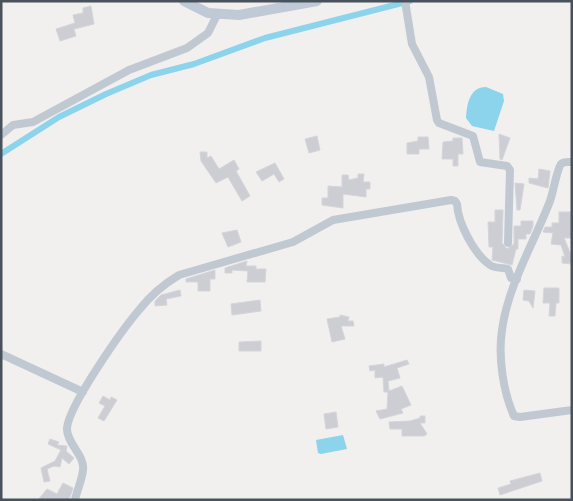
<svg xmlns="http://www.w3.org/2000/svg" width="573" height="501" viewBox="0 0 573 501" font-family="'IBM Plex Sans',sans-serif">
<style>
.water{fill:#8bd4ec}
.lines{fill:none;stroke-linecap:round;stroke-linejoin:round}
.canal{stroke:#8bd4ec;stroke-width:6}
.building{fill:#ccced4;stroke:#d3d5db}
.minor{stroke:#c0c9d1;stroke-width:8}
.secondary{stroke:#c0cad6;stroke-width:10}
</style>
<rect width="100%" height="100%" fill="#f2efef"/>
<path class="water" d="M 486,87 L 503,94 L 504,101 L 494,131 L 472,126 L 466,118 C 467,105 469,87 486,87 Z
M 343,435 L 347,449 L 321,454 L 318,453 L 316,440 Z"/>
<g class="lines">
<path class="canal" d="M 1,154 L 59,117 L 106,94 L 151,75 L 194,64 L 265,38 L 410,1"/>
</g>
<path class="building" d="M 91,6 L 94,24 L 74,29 L 76,36 L 60,41 L 56,29 L 75,23 L 73,15 L 83,13 L 83,8 Z
M 499,134 L 510,138 L 502,160 L 500,159 Z
M 317,136 L 320,150 L 309,153 L 305,139 Z
M 418,137 L 428,137 L 429,149 L 419,149 L 419,154 L 407,154 L 407,143 L 418,141 Z
M 453,138 L 462,138 L 463,154 L 458,154 L 458,166 L 453,166 L 453,159 L 442,159 L 443,142 L 453,141 Z
M 200,152 L 207,152 L 207,158 L 211,156 L 219,169 L 234,160 L 239,169 L 236,171 L 250,196 L 242,201 L 228,177 L 216,183 L 201,161 Z
M 275,163 L 284,179 L 279,182 L 274,174 L 262,181 L 256,172 Z
M 539,169 L 550,171 L 548,188 L 529,183 L 529,178 L 538,179 Z
M 358,174 L 364,174 L 363,182 L 370,182 L 370,189 L 366,189 L 366,197 L 343,194 L 343,208 L 322,205 L 322,198 L 328,198 L 328,186 L 342,187 L 342,175 L 348,175 L 349,180 L 358,178 Z
M 515,183 L 524,184 L 520,210 L 517,210 Z
M 495,210 L 503,210 L 502,243 L 507,249 L 514,244 L 514,226 L 521,226 L 521,221 L 533,221 L 533,226 L 530,234 L 526,234 L 526,239 L 518,239 L 518,249 L 516,249 L 512,265 L 492,260 L 493,247 L 489,247 L 488,222 L 495,222 Z
M 559,212 L 572,212 L 572,238 L 564,238 L 572,257 L 572,264 L 562,263 L 562,256 L 565,257 L 561,245 L 551,244 L 553,233 L 543,232 L 545,227 L 552,227 L 552,223 L 559,223 Z
M 237,230 L 241,242 L 228,247 L 222,233 Z
M 247,261 L 246,266 L 256,266 L 256,269 L 266,269 L 265,282 L 247,282 L 248,271 L 232,270 L 232,273 L 225,273 L 225,268 Z
M 215,270 L 215,279 L 210,279 L 210,291 L 198,291 L 198,282 L 186,282 L 186,279 Z
M 544,288 L 559,288 L 559,303 L 556,303 L 555,316 L 549,316 L 550,303 L 543,303 Z
M 180,290 L 181,296 L 166,299 L 167,305 L 155,306 L 155,301 L 161,295 Z
M 524,290 L 535,291 L 533,308 L 529,301 L 523,300 Z
M 260,300 L 261,311 L 232,315 L 231,304 Z
M 340,315 L 349,317 L 348,321 L 353,321 L 354,326 L 341,326 L 345,339 L 332,342 L 327,319 L 340,317 Z
M 261,341 L 261,351 L 239,351 L 239,342 Z
M 407,360 L 409,364 L 397,368 L 400,378 L 388,381 L 389,391 L 402,386 L 411,405 L 401,409 L 403,413 L 380,419 L 376,411 L 387,409 L 388,392 L 384,392 L 383,377 L 375,378 L 375,370 L 370,371 L 369,366 L 384,364 L 384,367 Z
M 103,396 L 110,400 L 111,397 L 117,400 L 104,421 L 98,418 L 105,406 L 99,403 Z
M 336,412 L 338,427 L 326,429 L 324,414 Z
M 420,416 L 425,416 L 425,423 L 420,423 L 427,434 L 424,436 L 402,436 L 402,429 L 390,429 L 389,422 L 410,421 L 420,418 Z
M 50,439 L 59,442 L 57,445 L 67,446 L 66,451 L 74,458 L 69,464 L 62,458 L 60,467 L 54,466 L 47,469 L 50,481 L 44,482 L 41,468 L 55,461 L 61,450 L 48,444 Z
M 540,473 L 542,481 L 500,495 L 498,488 L 511,484 L 510,481 Z
M 63,483 L 73,488 L 69,500 L 38,500 L 47,489 L 57,494 Z"/>
<g class="lines">
<path class="minor" d="M 405,1 L 412,44 L 429,77 L 437,120 L 439,123 L 473,136 L 480,162 L 507,166 L 510,170 L 508,243
M 1,135 L 13,125 L 33,122 L 129,70 L 187,48 L 208,33 L 217,15
M 572,162 C 568,162 564,161 561,164 C 557,169 553,193 550,201 C 534,243 508,285 502,330 C 498,356 503,392 514,416 L 520,417 L 572,410
M 1,354 L 83,392
M 75,500 C 77,490 82,480 83,470 C 85,455 66,443 67,428 C 69,405 122,330 139,310 C 150,296 164,284 179,275 L 293,242 L 333,220 L 451,200 L 455,201 L 457,204 C 458,223 474,254 490,265 C 495,269 502,267 508,269 L 511,278 L 517,279"/>
<path class="secondary" d="M 184,1 L 208,13 L 239,15 L 317,1"/>
</g>
<rect width="573" height="501" fill="none" stroke="#47525d" stroke-width="5"/>
</svg>
